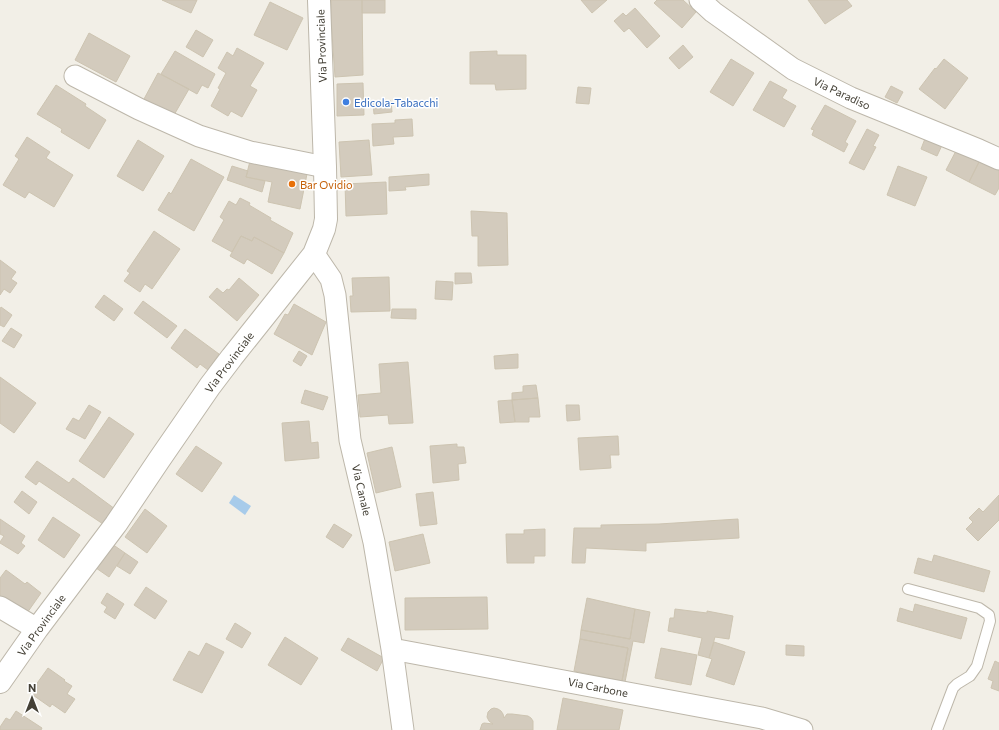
<svg xmlns="http://www.w3.org/2000/svg" width="999" height="730" viewBox="0 0 999 730" font-family="Commissioner,sans-serif">
<style>
.water{fill:#a7cbea}
.building{fill:#d3cbbd;stroke:#cdc4b1}
.lines{fill:none;stroke-linecap:round;stroke-linejoin:round}
.service-casing{stroke:#bdb7aa;stroke-width:12}
.minor-casing{stroke:#bdb7aa;stroke-width:23}
.tertiary-casing{stroke:#bdb7aa;stroke-width:24}
.service{stroke:#fff;stroke-width:10}
.minor{stroke:#fff;stroke-width:21}
.tertiary{stroke:#fff;stroke-width:22}
.shop-dot{fill:#3f7fe0;stroke:#fff;stroke-width:1.5}
.food-dot{fill:#e8710a;stroke:#fff;stroke-width:1.5}
.labels{text-anchor:middle;dominant-baseline:central;stroke-width:3;stroke-linejoin:round;paint-order:stroke}
.street-label{font-size:11px;fill:#444036;stroke:#fff}
.shop-label{font-size:11px;fill:#366cbe;stroke:#fff;text-anchor:start}
.food-label{font-size:11px;fill:#c56008;stroke:#fff;text-anchor:start}
</style>
<rect width="100%" height="100%" fill="#f2efe7"/>
<path class="water" d="M 234,495 L 251,506 L 245,515 L 229,503 Z"/>
<path class="building" d="M 162,0 L 197,0 L 191,13 Z
M 331,0 L 362,0 L 363,75 L 335,77 L 331,18 Z
M 362,0 L 385,0 L 385,13 L 362,13 Z
M 581,0 L 607,0 L 592,13 Z
M 657,0 L 683,0 L 696,12 L 682,28 L 654,3 Z
M 808,0 L 847,0 L 852,6 L 825,24 Z
M 270,2 L 303,18 L 287,50 L 254,35 Z
M 635,8 L 660,36 L 647,48 L 629,28 L 624,32 L 614,21 L 623,13 L 626,16 Z
M 196,30 L 213,40 L 203,57 L 186,47 Z
M 89,33 L 130,56 L 116,82 L 75,60 Z
M 683,45 L 693,57 L 679,69 L 669,58 Z
M 237,48 L 264,63 L 250,86 L 257,90 L 242,117 L 231,111 L 228,116 L 211,106 L 220,89 L 218,88 L 226,73 L 218,68 L 227,52 L 233,56 Z
M 175,51 L 215,74 L 208,88 L 202,85 L 197,94 L 161,74 Z
M 497,51 L 497,55 L 526,55 L 526,89 L 496,90 L 495,84 L 470,84 L 470,52 Z
M 731,59 L 754,73 L 733,106 L 710,92 Z
M 944,59 L 968,78 L 945,109 L 919,89 L 935,68 L 936,69 Z
M 158,73 L 189,89 L 174,115 L 144,99 Z
M 770,81 L 787,90 L 782,98 L 796,106 L 784,127 L 753,110 Z
M 363,83 L 364,115 L 337,116 L 337,84 Z
M 56,85 L 86,104 L 85,106 L 106,120 L 89,149 L 61,132 L 62,129 L 37,114 Z
M 891,86 L 903,92 L 897,103 L 885,97 Z
M 578,87 L 591,88 L 589,104 L 576,103 Z
M 391,101 L 392,112 L 374,114 L 373,103 Z
M 825,105 L 856,121 L 845,142 L 848,144 L 844,152 L 812,135 L 814,130 L 811,129 Z
M 412,119 L 413,136 L 393,137 L 394,144 L 373,146 L 372,124 L 395,123 L 395,120 Z
M 867,129 L 879,135 L 873,146 L 876,147 L 864,170 L 849,163 Z
M 926,136 L 943,143 L 937,156 L 921,149 Z
M 27,137 L 50,152 L 46,158 L 73,175 L 54,207 L 29,192 L 25,198 L 3,185 L 19,159 L 15,156 Z
M 138,140 L 164,156 L 143,191 L 117,176 Z
M 369,140 L 372,175 L 341,177 L 339,142 Z
M 958,147 L 981,158 L 969,182 L 946,170 Z
M 981,158 L 999,166 L 999,188 L 995,195 L 969,182 Z
M 191,159 L 224,177 L 194,231 L 158,210 L 169,192 L 171,194 Z
M 250,161 L 307,174 L 300,209 L 268,202 L 272,182 L 246,177 Z
M 232,166 L 248,171 L 246,177 L 265,181 L 262,192 L 227,180 Z
M 898,166 L 927,177 L 915,206 L 887,195 Z
M 429,174 L 429,185 L 405,187 L 406,190 L 389,191 L 389,177 Z
M 386,182 L 387,214 L 346,216 L 345,184 Z
M 240,198 L 250,203 L 249,205 L 271,218 L 270,220 L 293,233 L 284,253 L 254,237 L 252,241 L 241,236 L 232,252 L 212,241 L 224,220 L 220,217 L 229,201 L 236,205 Z
M 471,211 L 507,213 L 508,265 L 478,266 L 478,236 L 472,236 Z
M 154,231 L 180,249 L 152,289 L 145,284 L 140,292 L 124,281 L 130,273 L 127,271 Z
M 241,236 L 252,241 L 254,237 L 284,253 L 272,274 L 247,259 L 244,264 L 230,256 Z
M 0,260 L 16,272 L 11,279 L 17,283 L 10,293 L 4,289 L 0,295 Z
M 455,273 L 471,273 L 472,283 L 455,284 Z
M 389,277 L 390,311 L 351,312 L 350,296 L 353,296 L 352,278 Z
M 239,278 L 259,295 L 237,321 L 209,297 L 217,288 L 223,293 L 227,289 L 229,290 Z
M 436,281 L 453,282 L 452,300 L 435,299 Z
M 104,295 L 123,309 L 114,321 L 95,307 Z
M 143,301 L 177,326 L 167,338 L 134,313 Z
M 294,304 L 326,322 L 312,355 L 274,334 L 285,314 L 288,315 Z
M 1,307 L 12,315 L 4,327 L 0,325 L 0,309 Z
M 392,309 L 416,309 L 416,319 L 391,318 Z
M 11,328 L 22,335 L 14,348 L 2,341 Z
M 185,329 L 219,354 L 208,370 L 200,364 L 197,368 L 171,348 Z
M 299,351 L 307,356 L 301,366 L 293,361 Z
M 518,354 L 518,368 L 495,369 L 494,356 Z
M 408,362 L 413,423 L 389,424 L 388,415 L 360,417 L 358,395 L 381,393 L 379,364 Z
M 0,377 L 36,403 L 14,433 L 0,423 Z
M 536,385 L 538,398 L 512,400 L 512,393 L 523,392 L 523,386 Z
M 305,390 L 328,397 L 323,410 L 301,403 Z
M 538,398 L 540,417 L 529,417 L 529,422 L 515,422 L 512,400 Z
M 512,400 L 515,422 L 500,423 L 498,401 Z
M 89,405 L 101,412 L 85,439 L 66,429 L 73,418 L 79,421 Z
M 566,405 L 579,405 L 580,420 L 567,421 Z
M 109,417 L 134,434 L 104,478 L 79,461 Z
M 309,421 L 311,443 L 318,442 L 319,458 L 285,461 L 282,423 Z
M 618,436 L 619,455 L 610,455 L 611,468 L 580,470 L 578,438 Z
M 457,444 L 457,447 L 464,447 L 466,463 L 458,464 L 459,480 L 433,483 L 430,446 Z
M 196,446 L 222,463 L 202,492 L 176,474 Z
M 392,447 L 401,487 L 376,493 L 367,453 Z
M 37,461 L 69,483 L 73,478 L 115,509 L 103,524 L 39,481 L 36,485 L 25,477 Z
M 22,491 L 37,502 L 29,514 L 14,502 Z
M 433,492 L 437,524 L 420,526 L 416,494 Z
M 999,495 L 999,520 L 978,541 L 966,529 L 973,522 L 969,518 L 979,508 L 983,512 Z
M 145,509 L 167,526 L 147,553 L 125,537 Z
M 53,517 L 80,535 L 64,558 L 38,540 Z
M 0,519 L 25,536 L 21,543 L 25,546 L 18,554 L 0,543 L 0,542 L 4,536 L 0,534 Z
M 738,519 L 739,538 L 646,543 L 646,551 L 586,548 L 585,563 L 572,563 L 574,528 L 601,528 L 601,525 L 659,524 Z
M 334,524 L 352,535 L 343,548 L 326,537 Z
M 545,529 L 545,556 L 534,556 L 534,563 L 507,563 L 506,534 L 524,534 L 524,530 Z
M 423,534 L 430,563 L 395,571 L 389,542 Z
M 112,544 L 125,553 L 109,577 L 96,568 Z
M 125,553 L 138,562 L 130,574 L 117,566 Z
M 934,555 L 990,571 L 984,592 L 914,573 L 918,558 L 932,562 Z
M 6,570 L 25,584 L 27,582 L 41,593 L 27,613 L 0,603 L 0,578 Z
M 146,587 L 167,601 L 155,619 L 134,605 Z
M 107,593 L 124,604 L 115,619 L 104,612 L 107,607 L 101,603 Z
M 487,597 L 488,629 L 405,630 L 405,598 Z
M 587,598 L 635,609 L 630,639 L 581,630 Z
M 915,604 L 967,618 L 961,639 L 897,621 L 900,608 L 913,612 Z
M 635,609 L 650,612 L 644,643 L 633,641 L 625,682 L 622,681 L 628,648 L 580,639 L 581,630 L 630,639 Z
M 675,609 L 707,613 L 707,611 L 733,616 L 729,639 L 715,637 L 709,658 L 698,655 L 702,638 L 668,631 L 670,618 L 674,618 Z
M 235,623 L 251,633 L 242,648 L 226,639 Z
M 285,637 L 318,658 L 301,685 L 268,665 Z
M 348,638 L 384,658 L 377,671 L 341,650 Z
M 580,639 L 628,648 L 622,681 L 574,671 Z
M 714,642 L 745,652 L 734,685 L 706,676 L 712,659 L 709,658 Z
M 206,643 L 224,652 L 202,693 L 173,680 L 189,651 L 199,656 Z
M 786,645 L 804,646 L 804,656 L 786,655 Z
M 661,648 L 697,655 L 691,685 L 655,678 Z
M 995,661 L 999,663 L 999,691 L 991,688 L 993,681 L 988,679 Z
M 48,668 L 65,680 L 64,681 L 72,686 L 67,694 L 75,699 L 65,713 L 52,704 L 50,707 L 30,693 Z
M 563,698 L 623,710 L 619,730 L 557,730 Z
M 494,708 L 498,709 L 501,711 L 503,714 L 504,718 L 507,714 L 512,714 L 528,716 L 531,718 L 533,721 L 533,730 L 480,730 L 482,724 L 484,723 L 493,724 L 489,721 L 487,717 L 488,712 L 491,709 Z
M 16,711 L 42,728 L 41,730 L 0,730 L 0,727 L 6,718 L 10,720 Z"/>
<g class="lines">
<defs>
<path id="service" d="M 908,589 L 979,608 L 989,615 L 990,621 L 977,666 L 970,676 L 957,684 L 953,688 L 937,730"/>
<path id="minor" d="M 700,0 L 713,12 L 793,69 L 851,98 L 979,150 L 999,159
M 75,76 L 139,109 L 199,136 L 250,152 L 325,167
M 314,254 L 331,279 L 335,295 L 350,440 L 374,542 L 392,649 L 403,730
M 0,607 L 37,629
M 392,649 L 762,718 L 802,730"/>
<path id="tertiary" d="M 0,682 L 37,629 L 116,524 L 159,460 L 210,386 L 232,357 L 314,254 L 324,229 L 326,219 L 325,167 L 319,0"/>
</defs>
<use href="#service" class="service-casing"/>
<use href="#minor" class="minor-casing"/>
<use href="#tertiary" class="tertiary-casing"/>
<use href="#service" class="service"/>
<use href="#minor" class="minor"/>
<use href="#tertiary" class="tertiary"/>
</g>
<circle class="shop-dot" cx="346" cy="102" r="4"/>
<circle class="food-dot" cx="292" cy="184" r="4"/>
<g class="labels">
<g class="street-label">
<text transform="translate(321 46) rotate(-92)">Via Provinciale</text>
<text transform="translate(842 93) rotate(25)">Via Paradiso</text>
<text transform="translate(229 362) rotate(-53)">Via Provinciale</text>
<text transform="translate(362 490) rotate(77)">Via Canale</text>
<text transform="translate(41 625) rotate(-54)">Via Provinciale</text>
<text transform="translate(598 687) rotate(11)">Via Carbone</text>
</g>
<g class="shop-label">
<text x="354" y="102">Edicola-Tabacchi</text>
</g>
<g class="food-label">
<text x="300" y="184">Bar Ovidio</text>
</g>
</g>
<g transform="translate(32 698)" stroke="#ffffff" stroke-width="3" paint-order="stroke">
<path d="M0-3L7 15L0 10L-7 15Z" fill="#444036"/>
<text y="-6" font-size="11" font-weight="bold" text-anchor="middle" fill="#444036">N</text>
</g>
</svg>
